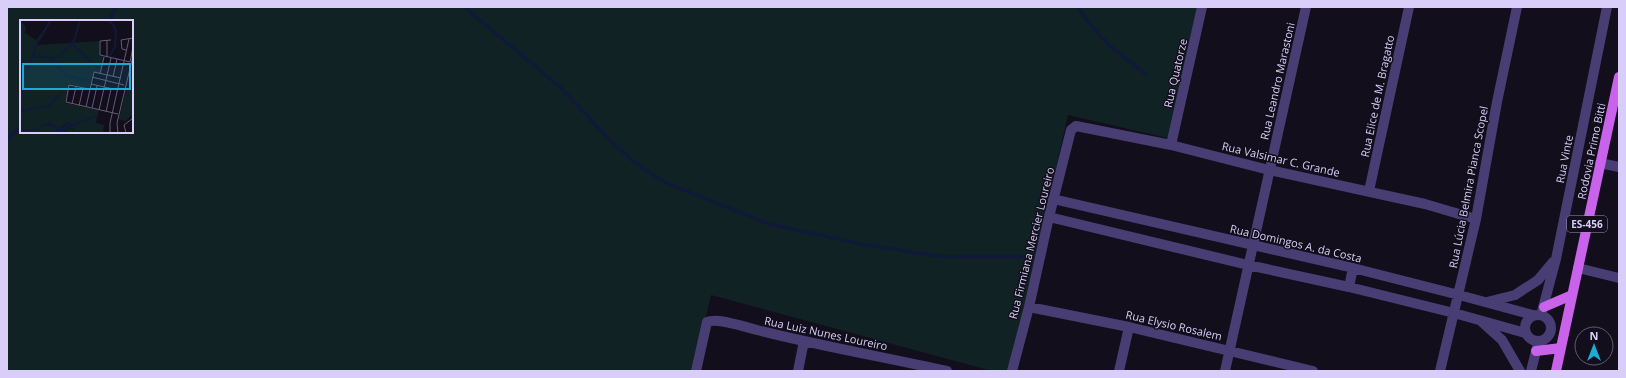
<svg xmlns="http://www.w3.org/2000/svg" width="1626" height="378" viewBox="0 0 1626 378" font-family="'Open Sans',sans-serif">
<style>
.green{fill:#112224;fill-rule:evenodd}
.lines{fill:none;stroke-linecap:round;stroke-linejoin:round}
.stream{stroke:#101a38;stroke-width:3.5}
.minor{stroke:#483e74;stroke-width:10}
.major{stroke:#ca63eb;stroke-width:10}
.labels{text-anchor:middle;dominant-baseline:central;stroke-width:3;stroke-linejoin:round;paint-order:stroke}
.shield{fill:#120e1b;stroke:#9d94b6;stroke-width:1}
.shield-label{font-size:10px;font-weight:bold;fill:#d9cef9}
.street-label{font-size:11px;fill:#d9cef9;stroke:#120e1b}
.inset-river{fill:none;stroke:#101a38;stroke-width:2}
.inset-road{fill:none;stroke:#625b74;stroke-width:1}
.view{fill:#1cabd7;fill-opacity:0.15;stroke:#1cabd7;stroke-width:2}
.inset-edge{fill:none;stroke:#d9cef9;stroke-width:2}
</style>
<rect width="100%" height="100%" fill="#120e1b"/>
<path class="green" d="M 7,7 L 1202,7 L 1172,139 L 1068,115 L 1010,371 L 992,371 L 711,295 L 693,371 L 7,371 ZM 21,21 L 132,21 L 132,132 L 21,132 Z"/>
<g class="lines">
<path class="stream" d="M 464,7 L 560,87 L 609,139 L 633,161 L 664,182 L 769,224 L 861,244 L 923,254 L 951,257 L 1021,257 L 1032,256
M 1078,7 L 1092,27 L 1110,46 L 1147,75
M 109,21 L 116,7
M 7,140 L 21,126"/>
<path class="minor" d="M 1171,145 L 1202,7
M 1600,163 L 1619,167
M 1369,191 L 1409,7
M 1053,199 L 1353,268 L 1459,295 L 1533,315
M 1049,217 L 1248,265 L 1349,287 L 1454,313 L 1525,333
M 1578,268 L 1619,278
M 1349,287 L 1353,268
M 1487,302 L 1515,295 L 1538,280 L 1553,262
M 1029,307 L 1129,327 L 1313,371
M1525 328a13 13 0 1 1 26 0a13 13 0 1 1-26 0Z
M 1541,315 L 1556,259 L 1607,7
M 1482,322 L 1502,340 L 1520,371
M 696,371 L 707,322 C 717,317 745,327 757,330 C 820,346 884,357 947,371
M 798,371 L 804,341
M 1012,371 L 1029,307 L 1049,217 L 1071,130 L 1076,126 L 1171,145 L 1269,170 L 1425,204 L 1476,219
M 1119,371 L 1129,327
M 1225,371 L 1306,7
M 1440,371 L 1476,219 L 1497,102 L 1517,7
M 1531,371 L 1538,343"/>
<path class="major" d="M 1544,307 L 1572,295
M 1536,351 L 1561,348
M 1556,371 L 1619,77"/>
</g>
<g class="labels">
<rect class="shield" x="1567" y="216" width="40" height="16" rx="3"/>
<g class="shield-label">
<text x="1587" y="224">ES-456</text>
</g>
<g class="street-label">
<text transform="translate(1175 73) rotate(-77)">Rua Quatorze</text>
<text transform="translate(1277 81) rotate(-77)">Rua Leandro Marastoni</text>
<text transform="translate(1377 96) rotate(-78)">Rua Elice de M. Bragatto</text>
<text transform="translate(1591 151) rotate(-78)">Rodovia Primo Bitti</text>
<text transform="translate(1281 159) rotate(13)">Rua Valsimar C. Grande</text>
<text transform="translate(1564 159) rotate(-79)">Rua Vinte</text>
<text transform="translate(1468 187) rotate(-79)">Rua Lúcia Belmira Pianca Scopel</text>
<text transform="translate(1031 243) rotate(-76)">Rua Firmiana Mercier Loureiro</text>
<text transform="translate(1296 243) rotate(13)">Rua Domingos A. da Costa</text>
<text transform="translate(1174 325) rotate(13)">Rua Elysio Rosalem</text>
<text transform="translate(826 333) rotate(12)">Rua Luiz Nunes Loureiro</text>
</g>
</g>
<g transform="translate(20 20)">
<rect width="113" height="113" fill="#120e1b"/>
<path d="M 0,0 L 6,7 L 5,13 L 16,20 L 32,0 L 17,25 L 79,21 L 80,36 L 84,38 L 80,53 L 73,52 L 69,69 L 50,64 L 45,83 L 79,90 L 76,103 L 84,105 L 83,113 L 46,113 L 48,108 L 54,109 L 48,102 L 40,108 L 29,102 L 25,105 L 33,106 L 39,113 L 0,113 ZM 106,70 L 113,71 L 113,100 L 111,96 L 105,101 L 99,99 Z" fill="#112224"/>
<path d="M 50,101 L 55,108 L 48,108 L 46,113 L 39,113 L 31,105 L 21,106 L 29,102 L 41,108 Z" fill="#101a38"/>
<path class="inset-river" d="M 88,0 L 94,6 L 96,12 L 95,27 L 90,35M 52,24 L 79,49M 14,36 L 33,38 L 41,35 L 54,21 L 60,0M 29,38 L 47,56 L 70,61M 0,58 L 9,47 L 17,23 L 31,0M 0,91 L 29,86 L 42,71M 53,105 L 77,96M 0,110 L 15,110 L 22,107"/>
<path class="inset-road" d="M 91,20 L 80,21 L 80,35 L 110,42M 106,30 L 102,29 L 101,20 L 113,18M 87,37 L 87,20M 110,42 L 113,27M 80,54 L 84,37M 72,57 L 104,65M 93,57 L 97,39M 71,64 L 98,70M 69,69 L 49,65 L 46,82 L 98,94M 52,84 L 56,67M 59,86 L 63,68M 66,87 L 74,52 L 101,58M 72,88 L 77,66M 79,90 L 91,38M 86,92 L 91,69M 90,113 L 90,103 L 109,19M 98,113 L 97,103 L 113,36M 106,113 L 104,105 L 113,98"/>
<path class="view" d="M 3,44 L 110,44 L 110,69 L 3,69 Z"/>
<rect width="113" height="113" class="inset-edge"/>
</g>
<rect width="1626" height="378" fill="none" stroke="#d9cef9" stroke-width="16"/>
<g transform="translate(1594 346)"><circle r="19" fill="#120e1b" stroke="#625b74"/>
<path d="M0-3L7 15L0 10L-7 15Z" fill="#1cabd7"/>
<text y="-6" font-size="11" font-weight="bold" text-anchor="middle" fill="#d9cef9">N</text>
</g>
</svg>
